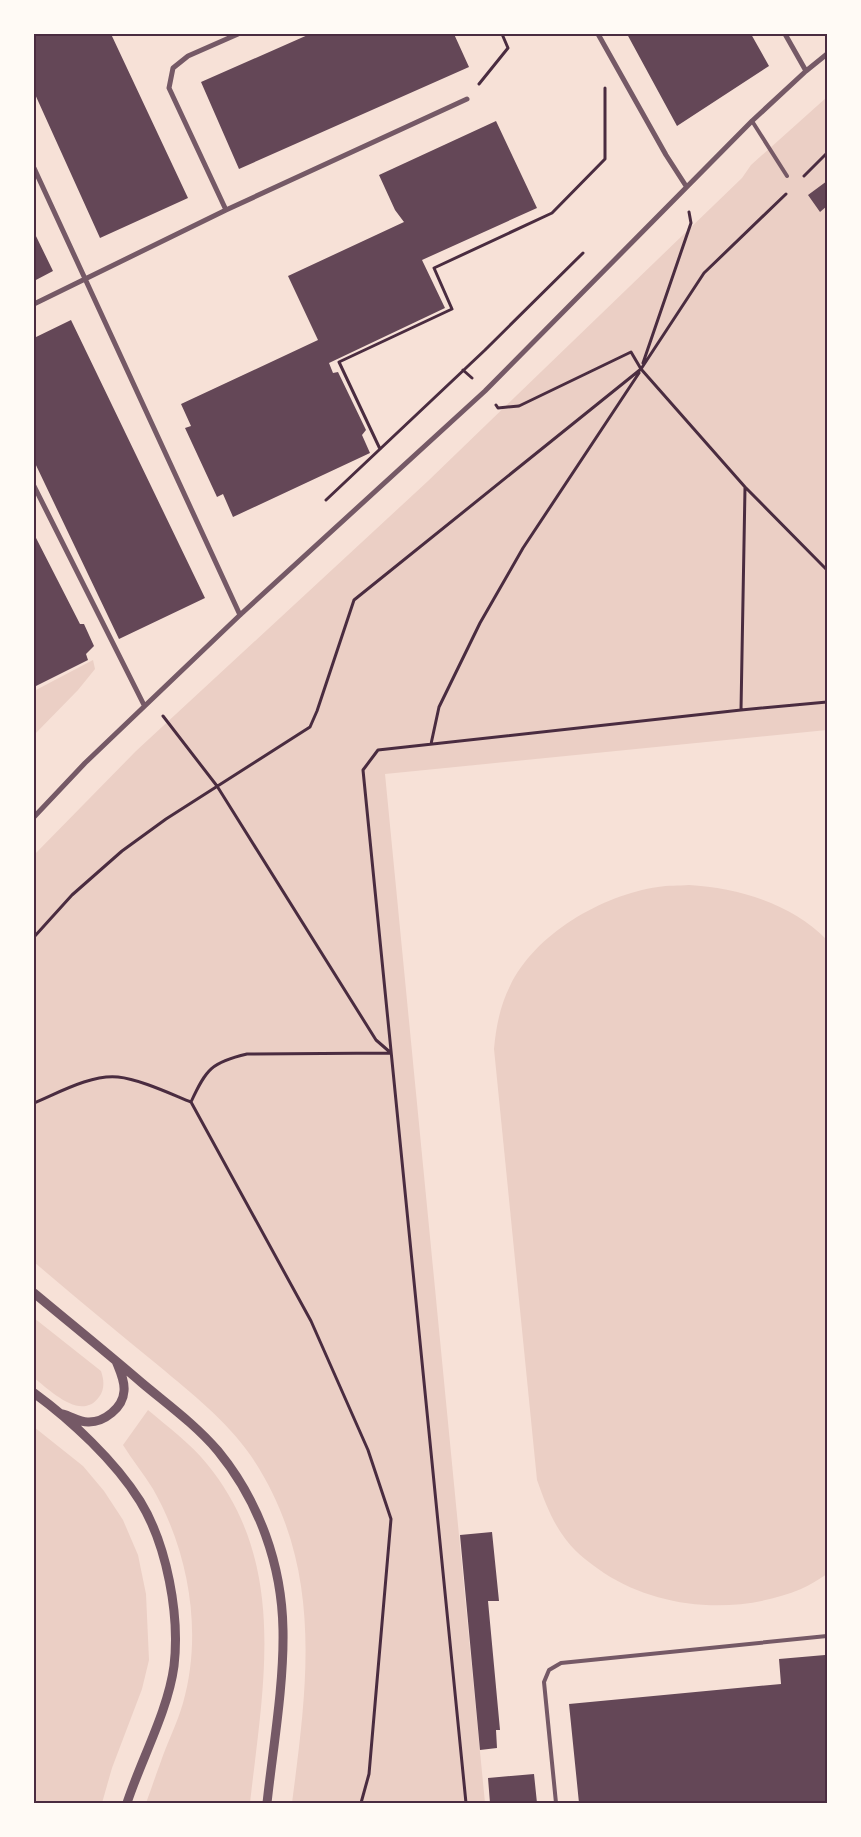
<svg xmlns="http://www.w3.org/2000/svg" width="861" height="1837" viewBox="0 0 861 1837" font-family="Jost,sans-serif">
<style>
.green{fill:#ebcfc5}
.building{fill:#644757}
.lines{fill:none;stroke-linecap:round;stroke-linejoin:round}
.path{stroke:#4a2c40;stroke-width:3}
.service{stroke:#755966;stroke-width:4}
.minor{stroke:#755966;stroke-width:5}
.tertiary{stroke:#755966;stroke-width:9}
.neatline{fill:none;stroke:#4a2c40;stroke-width:2}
</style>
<rect width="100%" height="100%" fill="#f7e1d7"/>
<path class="green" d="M 827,97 L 827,730 L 385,774 L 485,1803 L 292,1803 C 308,1680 324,1565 251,1456 C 227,1421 191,1393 159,1366 C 117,1332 75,1297 34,1262 L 34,855 L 136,751 L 428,481 L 742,178 L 751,165 Z
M 93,660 L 95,669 L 78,690 L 34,735 L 34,691 Z
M 689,885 C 738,888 791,903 827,940 L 827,1574 C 819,1579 810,1585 801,1589 C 738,1615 661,1610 604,1573 C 591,1564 577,1554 567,1541 C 552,1522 545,1502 537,1480 L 494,1049 C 496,1027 500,1006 510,986 C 535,934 602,895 658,887 C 668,885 679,886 689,885 Z
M 34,1318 L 101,1371 C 104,1380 105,1389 99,1397 C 81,1422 50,1390 34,1378 Z
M 148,1410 C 168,1427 190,1443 207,1464 C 289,1564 263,1686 250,1803 L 146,1803 C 151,1790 155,1777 160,1764 C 167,1743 177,1724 183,1703 C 203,1633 189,1552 153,1489 C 144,1474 132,1460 123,1445 Z
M 34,1427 L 83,1466 L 104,1491 L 123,1520 L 138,1555 L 146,1594 L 149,1660 L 142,1689 L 112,1768 L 102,1803 L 34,1803 Z"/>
<path class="building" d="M 34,34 L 111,34 L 188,198 L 100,238 L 34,92 Z
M 310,34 L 454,34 L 469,67 L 239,169 L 201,82 Z
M 627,34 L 751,34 L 769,66 L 677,126 Z
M 496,121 L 537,208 L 422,260 L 445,308 L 329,363 L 333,373 L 338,372 L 366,430 L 362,435 L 370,453 L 233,517 L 223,494 L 217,497 L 185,428 L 191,426 L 181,404 L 318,340 L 288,276 L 404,222 L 395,210 L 379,175 Z
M 827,181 L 827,206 L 820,212 L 808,195 Z
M 34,232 L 53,271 L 34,281 Z
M 71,320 L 205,598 L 119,639 L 34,461 L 34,338 Z
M 34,534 L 80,624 L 84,624 L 94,646 L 86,654 L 88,660 L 34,687 Z
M 492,1532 L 499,1601 L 488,1601 L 500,1730 L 496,1730 L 497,1748 L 480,1750 L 460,1535 Z
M 825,1655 L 827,1679 L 827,1803 L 579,1803 L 569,1704 L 781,1684 L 779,1659 Z
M 534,1774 L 537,1803 L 490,1803 L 488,1778 Z"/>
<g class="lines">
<path class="path" d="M 479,84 L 508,48 L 502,34
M 804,176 L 827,153
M 643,363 L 691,223 L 689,212
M 463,370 L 472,378
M 496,405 L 498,408 L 519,406 L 631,352 L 641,369 L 745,487 L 827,570
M 380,449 L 339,362 L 452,309 L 434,268 L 552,213 L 605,159 L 605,88
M 326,500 L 485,350 L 583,253
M 741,710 L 745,488
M 163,716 L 217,786 L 376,1040 L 391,1053
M 431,744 L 439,707 L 480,623 L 523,548 L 639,373
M 34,937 L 72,895 L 122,851 L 166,819 L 310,727 L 317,711 L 354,600 L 641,369 L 704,273 L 786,194
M 191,1102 C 206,1069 212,1062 247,1054 L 391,1053
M 34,1103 C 58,1093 92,1074 118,1077 C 139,1079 171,1094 191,1102 L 311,1321 L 368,1450 L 391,1519 L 369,1774 L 361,1803
M 466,1803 L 363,770 L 378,750 L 741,710 L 827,702"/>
<path class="service" d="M 752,121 L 787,176
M 556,1803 L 544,1682 L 549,1670 L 561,1663 L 827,1636"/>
<path class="minor" d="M 598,34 L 666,155 L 686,186
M 785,34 L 806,71
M 34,168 L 240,615
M 226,210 L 169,88 L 173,68 L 188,56 L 238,34
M 34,304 L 226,210 L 467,99
M 34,486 L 144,705
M 34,817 L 85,763 L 240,615 L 485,391 L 752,121 L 806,71 L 827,54"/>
<path class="tertiary" d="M 34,1293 C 70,1323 106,1352 142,1383 C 167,1404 196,1425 218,1451 C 259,1501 282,1565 283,1630 C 284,1685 273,1748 267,1803
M 34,1393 C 71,1420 115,1461 140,1501 C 167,1545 180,1615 174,1666 C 168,1711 141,1760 127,1803
M 63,1414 C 71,1416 81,1423 89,1422 C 104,1422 123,1408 124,1391 C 125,1381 120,1371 116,1361"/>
</g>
<rect width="861" height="1837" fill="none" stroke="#fffaf5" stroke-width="70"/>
<rect x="35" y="35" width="791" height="1767" class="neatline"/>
</svg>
